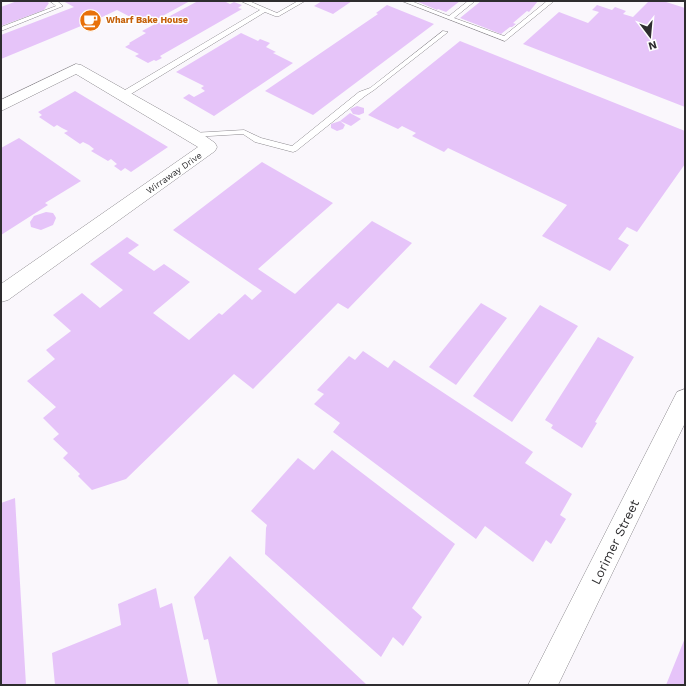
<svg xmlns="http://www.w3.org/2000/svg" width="686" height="686" viewBox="0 0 686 686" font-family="'Work Sans',sans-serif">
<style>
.building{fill:#e6c4f9}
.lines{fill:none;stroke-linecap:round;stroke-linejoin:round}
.lane-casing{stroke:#8d8a8f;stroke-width:1}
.street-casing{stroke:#8d8a8f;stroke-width:1}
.lane{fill:#fff;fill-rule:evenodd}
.street{fill:#fff;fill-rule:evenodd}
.labels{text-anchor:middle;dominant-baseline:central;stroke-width:3;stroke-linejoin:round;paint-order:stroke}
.far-food-label{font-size:9px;font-weight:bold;fill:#c56008;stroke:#fff;text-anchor:start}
.far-street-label{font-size:9px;fill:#2e2d2f;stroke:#fff}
.near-street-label{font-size:13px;fill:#2e2d2f;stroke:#fff}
</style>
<rect width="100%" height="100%" fill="#faf7fc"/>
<path class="building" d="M 17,1 L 46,1 L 49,3 L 44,10 L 1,26 L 1,7 Z
M 63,1 L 190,1 L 146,25 L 117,10 L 98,19 L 1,59 L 1,35 L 74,7 Z
M 198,1 L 224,1 L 230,4 L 234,2 L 242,5 L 238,8 L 242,9 L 160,56 L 162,58 L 156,61 L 154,60 L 148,63 L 135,56 L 139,54 L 125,47 L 130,44 L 129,43 L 146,33 L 142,31 Z
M 322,1 L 352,1 L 333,14 L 314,6 Z
M 416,1 L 460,1 L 446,12 L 438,9 L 437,10 Z
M 481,1 L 538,1 L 529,12 L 527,11 L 513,23 L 516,24 L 512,27 L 510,27 L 501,34 L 460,18 Z
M 649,1 L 663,1 L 685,8 L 685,107 L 523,44 L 559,12 L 588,23 L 599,12 L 592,10 L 597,5 L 612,10 L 615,7 L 626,11 L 623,14 L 633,17 Z
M 387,5 L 434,24 L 313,115 L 265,91 L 378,14 L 376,13 Z
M 241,33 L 258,41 L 260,39 L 270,43 L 266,47 L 276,52 L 273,53 L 293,63 L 214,116 L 183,98 L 189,94 L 194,97 L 205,91 L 201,88 L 204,86 L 176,72 Z
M 460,41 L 685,131 L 685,164 L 637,232 L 627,227 L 618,239 L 629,245 L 610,271 L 542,236 L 567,205 L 448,148 L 444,152 L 412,136 L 416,133 L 402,126 L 398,129 L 368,115 Z
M 75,91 L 153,138 L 168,147 L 131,172 L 125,168 L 121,171 L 114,166 L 117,164 L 111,159 L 108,161 L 91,151 L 94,149 L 89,145 L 83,142 L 80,144 L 64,133 L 68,131 L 62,128 L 57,125 L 54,127 L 39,117 L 42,115 L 38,112 Z
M 357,106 L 364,108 L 364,113 L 359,115 L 353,114 L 350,109 Z
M 350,113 L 361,119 L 351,126 L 340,121 Z
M 340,121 L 345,125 L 343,129 L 337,131 L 331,128 L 331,124 Z
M 19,138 L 81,181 L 45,203 L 48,205 L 1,235 L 1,148 Z
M 262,162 L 333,203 L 258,269 L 295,294 L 372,221 L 412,243 L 348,309 L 338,303 L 253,389 L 234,374 L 126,479 L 92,490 L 78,476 L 80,474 L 63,458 L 68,453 L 53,439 L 59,434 L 43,418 L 56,407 L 27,381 L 55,359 L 46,350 L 71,331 L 53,315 L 82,293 L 100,308 L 123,290 L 90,264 L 127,237 L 139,245 L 128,253 L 154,271 L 164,264 L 190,282 L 153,313 L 189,340 L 219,313 L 222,315 L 245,294 L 252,300 L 262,291 L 173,230 Z
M 46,212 L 53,213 L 55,216 L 56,218 L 53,225 L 41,230 L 31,227 L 30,222 L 34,216 Z
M 481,303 L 507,318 L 456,385 L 429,367 Z
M 540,305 L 578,326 L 512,422 L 473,396 Z
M 598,337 L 634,357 L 595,422 L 597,423 L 582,448 L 551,428 L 553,425 L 545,420 Z
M 363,351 L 388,368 L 394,360 L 533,452 L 525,463 L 572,494 L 560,515 L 566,519 L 551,544 L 546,540 L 533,562 L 485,526 L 476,539 L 333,432 L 340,423 L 314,404 L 324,394 L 317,390 L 349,356 L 355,360 Z
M 332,450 L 455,544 L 412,608 L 422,617 L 403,646 L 393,637 L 381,657 L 265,554 L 266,528 L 267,525 L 251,511 L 298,458 L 314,470 Z
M 15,498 L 26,685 L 1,685 L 1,503 Z
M 230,556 L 367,685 L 218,685 L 208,639 L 204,640 L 194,597 Z
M 156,588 L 160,608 L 172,603 L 189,685 L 55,685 L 52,653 L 121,625 L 118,604 Z
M 685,638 L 685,685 L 666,685 Z"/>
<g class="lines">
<defs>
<path id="lane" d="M 50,1 L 57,1 L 63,6 L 1,31 L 1,27 L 56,6 Z
M 241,1 L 249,1 L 277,13 L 298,1 L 305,1 L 279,16 L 275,16 L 265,12 L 126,97 L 120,97 L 120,93 L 260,10 Z
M 402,1 L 411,1 L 449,16 L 468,1 L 475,1 L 454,18 L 504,36 L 547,1 L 554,1 L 505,41 Z
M 443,31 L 448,32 L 374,90 L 365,96 L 296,151 L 293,152 L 255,142 L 243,134 L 192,137 L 188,135 L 192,133 L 244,130 L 261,138 L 292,146 L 359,92 L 370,88 Z"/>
<path id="street" d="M 76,64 L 81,65 L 198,131 L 215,143 L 217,147 L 215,151 L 8,300 L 1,302 L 1,284 L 198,147 L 76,74 L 1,111 L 1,100 Z
M 685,389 L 685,423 L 558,685 L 528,685 L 677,392 Z"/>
</defs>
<use href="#lane" class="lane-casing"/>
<use href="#street" class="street-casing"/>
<use href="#lane" class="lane"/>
<use href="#street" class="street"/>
</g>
<defs>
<symbol id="cafe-disc" viewBox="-11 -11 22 22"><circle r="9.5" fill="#e8710a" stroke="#fff"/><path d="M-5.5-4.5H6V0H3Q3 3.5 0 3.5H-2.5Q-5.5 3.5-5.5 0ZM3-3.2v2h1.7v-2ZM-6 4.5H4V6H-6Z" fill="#fff"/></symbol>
</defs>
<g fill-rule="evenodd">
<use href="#cafe-disc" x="78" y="8" width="25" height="25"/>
</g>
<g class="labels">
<g class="far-food-label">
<text x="106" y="20">Wharf Bake House</text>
</g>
<g class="far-street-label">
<text transform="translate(174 173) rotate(-35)">Wirraway Drive</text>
</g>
<g class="near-street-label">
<text transform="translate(615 542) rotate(-64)">Lorimer Street</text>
</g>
</g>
<rect width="686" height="686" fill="none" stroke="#2e2d2f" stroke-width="4"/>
<g transform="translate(650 36) rotate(164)" stroke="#ffffff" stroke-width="3" paint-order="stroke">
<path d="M0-3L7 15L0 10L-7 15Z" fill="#2e2d2f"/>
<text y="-6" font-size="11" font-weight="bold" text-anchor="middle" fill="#2e2d2f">N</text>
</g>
</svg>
